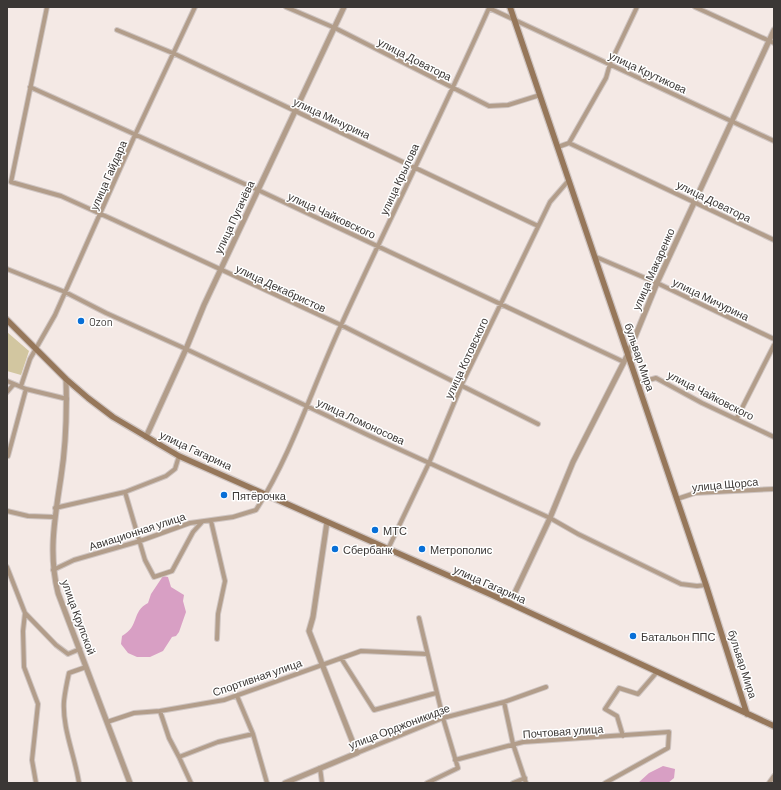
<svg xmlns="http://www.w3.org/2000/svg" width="781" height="790" viewBox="0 0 781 790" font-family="Barlow,sans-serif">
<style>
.green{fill:#d2c6a0}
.water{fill:#d89fc4}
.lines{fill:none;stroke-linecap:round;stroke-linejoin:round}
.minor-casing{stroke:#cfc5c2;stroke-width:6}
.tertiary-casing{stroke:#cfc5c2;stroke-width:7}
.secondary-casing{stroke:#cfc5c2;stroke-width:8}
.minor{stroke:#b29d8a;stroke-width:4}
.tertiary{stroke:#b29d8a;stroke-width:5}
.secondary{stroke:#96775a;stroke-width:5.5}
.poi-dot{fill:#076fd7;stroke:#fff;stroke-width:1.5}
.labels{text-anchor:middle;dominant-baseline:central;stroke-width:3;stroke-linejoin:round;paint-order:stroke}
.street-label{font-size:11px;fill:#3b3735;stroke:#fff}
.poi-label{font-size:11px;fill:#3b3735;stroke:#fff;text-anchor:start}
</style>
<rect width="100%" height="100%" fill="#f4e9e5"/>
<path class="green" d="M 7,332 L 29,351 L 21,375 L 7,371 Z"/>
<path class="water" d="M 163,576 L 168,577 L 171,587 L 184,595 L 183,601 L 186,612 L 179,632 L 176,636 L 172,637 L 163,651 L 150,657 L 137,657 L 128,653 L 121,644 L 122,636 C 140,626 131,612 148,603 L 151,594 Z
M 663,766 L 675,769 L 674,778 L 668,783 L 638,783 L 649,773 Z"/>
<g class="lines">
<defs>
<path id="minor" d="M 47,7 L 11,182 L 61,196 L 114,220 L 341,325 L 538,424
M 286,7 L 335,28 L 489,106 L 508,105 L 540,95
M 695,7 L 774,43
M 117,30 L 175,54 L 538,226
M 30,87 L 258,190 L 624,362
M 569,143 L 606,78 L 610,64 L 637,7
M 558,147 L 569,143 L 774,240
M 596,257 L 657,283 L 774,339
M 7,269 L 65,292 L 106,313 L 186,349 L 370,436 L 550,518 L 578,534 L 681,584 L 697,586 L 706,585
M 7,381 L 26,389 L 67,399
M 638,383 L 656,378 L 702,403 L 774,437
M 21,386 L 30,359 L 55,315 L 135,135 L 195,7
M 7,392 L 14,384
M 737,418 L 774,345
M 8,456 L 26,389
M 125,492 L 145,560 L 154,577 L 172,571 L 193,532 L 202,522
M 677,499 L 695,493 L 774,489
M 55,508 L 125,492 L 166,476 L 175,469 L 179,456
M 7,511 L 28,516 L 54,517
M 211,521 L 225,581 L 218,614 L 217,639
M 388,549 L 429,463 L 462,384 L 550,202 L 569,180
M 7,567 L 25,613 L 23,631 L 24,667 L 38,704 L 32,760 L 36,783
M 53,570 L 74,560 L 140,541 L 190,523 L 233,517 L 256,510 C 293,452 313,385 342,323 C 390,218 442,114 489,8 L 774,141
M 25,613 L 56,645 L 68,654 L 80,649
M 419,618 L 443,718 L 458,768 L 427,783
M 341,658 L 374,710 L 436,693
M 237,696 L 253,734 L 267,783
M 504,702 L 513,744 L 526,783
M 160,711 L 169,738 L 179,757
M 107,722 L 134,713 L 160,711 L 224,700 L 361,651 L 427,654
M 623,736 L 617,716 L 605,709 L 619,688 L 638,694 L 657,672
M 357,753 L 443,718 L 504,702 L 546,687
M 455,760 L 523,742 L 669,732 L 668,748 L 605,783
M 320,768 L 322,783
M 79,783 C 75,756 62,728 64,701 C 65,692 67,682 69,673 L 86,667
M 191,783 L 179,757 L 218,742 L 253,734
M 513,783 L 525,778
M 769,783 L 774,776"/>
<path id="tertiary" d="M 66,379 C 67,411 66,445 61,477 C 55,517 48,553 58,593 L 130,783
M 146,437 L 186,349 L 204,305 L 344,7
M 510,603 L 550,518 L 573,462 L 628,354 L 657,283 L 774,30
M 285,783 L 357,753 L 309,631 L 313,617 L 327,522"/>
<path id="secondary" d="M 510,7 L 706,585 L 747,714
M 7,320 L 66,379 L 88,398 L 113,417 L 179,456 L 492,595 L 774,726"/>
</defs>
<use href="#minor" class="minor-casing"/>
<use href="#tertiary" class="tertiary-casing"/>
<use href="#secondary" class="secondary-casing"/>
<use href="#minor" class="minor"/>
<use href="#tertiary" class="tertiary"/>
<use href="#secondary" class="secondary"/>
</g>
<g class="poi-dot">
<circle cx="81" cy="321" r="4"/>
<circle cx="224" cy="495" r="4"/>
<circle cx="375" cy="530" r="4"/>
<circle cx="335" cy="549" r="4"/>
<circle cx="422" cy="549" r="4"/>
<circle cx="633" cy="636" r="4"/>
</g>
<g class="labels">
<g class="street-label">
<text transform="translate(415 59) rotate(27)">улица Доватора</text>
<text transform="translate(648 72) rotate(25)">улица Крутикова</text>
<text transform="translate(332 118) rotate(25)">улица Мичурина</text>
<text transform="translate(108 175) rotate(-66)">улица Гайдара</text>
<text transform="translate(399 179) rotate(-65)">улица Крылова</text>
<text transform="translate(714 201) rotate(26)">улица Доватора</text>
<text transform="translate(332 215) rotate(25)">улица Чайковского</text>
<text transform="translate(234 217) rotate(-65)">улица Пугачёва</text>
<text transform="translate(653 269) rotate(-66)">улица Макаренко</text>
<text transform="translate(281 288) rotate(25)">улица Декабристов</text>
<text transform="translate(711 299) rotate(26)">улица Мичурина</text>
<text transform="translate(640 357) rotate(71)">бульвар Мира</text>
<text transform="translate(466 358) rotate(-65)">улица Котовского</text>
<text transform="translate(711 395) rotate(27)">улица Чайковского</text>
<text transform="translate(361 421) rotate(25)">улица Ломоносова</text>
<text transform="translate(196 450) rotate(25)">улица Гагарина</text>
<text transform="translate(725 484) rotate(-5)">улица Щорса</text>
<text transform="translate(137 531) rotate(-18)">Авиационная улица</text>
<text transform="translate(490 584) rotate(24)">улица Гагарина</text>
<text transform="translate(79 617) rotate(70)">улица Крупской</text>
<text transform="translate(743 664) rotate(72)">бульвар Мира</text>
<text transform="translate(257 677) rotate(-19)">Спортивная улица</text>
<text transform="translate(399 726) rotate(-21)">улица Орджоникидзе</text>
<text transform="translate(563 731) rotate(-4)">Почтовая улица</text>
</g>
<g class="poi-label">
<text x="89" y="321">Ozon</text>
<text x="232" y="495">Пятёрочка</text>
<text x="383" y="530">МТС</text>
<text x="343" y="549">Сбербанк</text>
<text x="430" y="549">Метрополис</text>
<text x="641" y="636">Батальон ППС</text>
</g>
</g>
<rect width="781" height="790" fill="none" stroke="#3b3735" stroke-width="16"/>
</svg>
